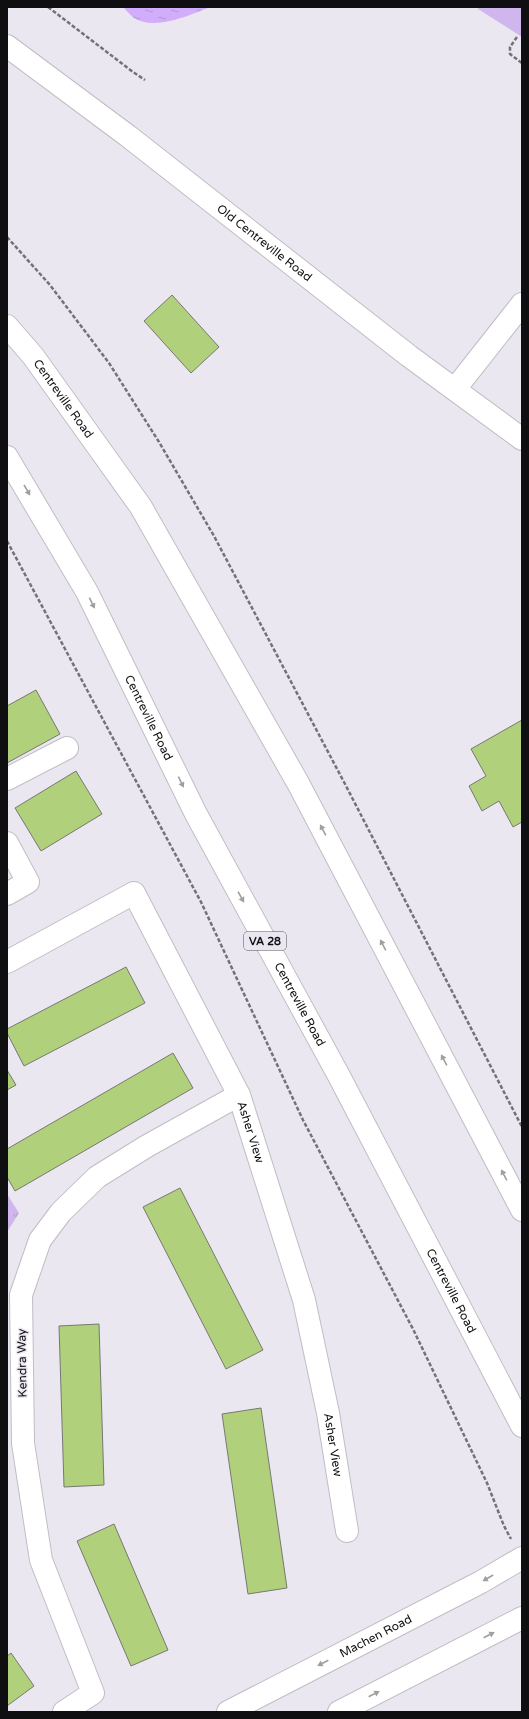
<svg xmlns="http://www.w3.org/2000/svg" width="529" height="1719" viewBox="0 0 529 1719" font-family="'Varela Round',sans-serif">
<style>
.grass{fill:url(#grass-tufts)}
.green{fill:#cfb6ed}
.water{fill:url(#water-ripples)}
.building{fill:#b0d07c;stroke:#767971}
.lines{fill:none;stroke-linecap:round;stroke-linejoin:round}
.minor-casing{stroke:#c0bdc5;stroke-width:24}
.highway-casing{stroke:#c0bdc5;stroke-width:24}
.path{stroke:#747277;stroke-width:2.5;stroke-dasharray:4 2;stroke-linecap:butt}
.minor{stroke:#fff;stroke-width:22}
.highway{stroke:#fff;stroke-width:22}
.oneway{fill:#9f9f9f}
.labels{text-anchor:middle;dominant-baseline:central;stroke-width:3;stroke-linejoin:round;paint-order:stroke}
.shield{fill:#ebe7f0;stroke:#514f53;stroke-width:1}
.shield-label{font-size:11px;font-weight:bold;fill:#0f0e10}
.street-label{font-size:12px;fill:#0f0e10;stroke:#ebe7f0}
</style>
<defs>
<pattern id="grass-tufts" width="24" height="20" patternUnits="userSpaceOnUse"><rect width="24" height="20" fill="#cfb6ed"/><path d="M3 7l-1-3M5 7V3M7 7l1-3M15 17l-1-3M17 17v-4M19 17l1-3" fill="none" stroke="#b19bca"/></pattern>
<pattern id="water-ripples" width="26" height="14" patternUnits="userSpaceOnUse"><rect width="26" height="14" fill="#d2adfb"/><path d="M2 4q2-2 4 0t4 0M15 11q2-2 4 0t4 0" fill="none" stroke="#b394d6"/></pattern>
</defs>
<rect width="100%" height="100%" fill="#ebe7f0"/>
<path class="grass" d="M 7,1194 L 19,1213 L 7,1232 Z"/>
<path class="green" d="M 479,7 L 522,7 L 522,37 L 478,9 Z"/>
<path class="water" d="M 123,7 L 210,7 C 190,15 155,31 134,18 C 130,15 126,10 123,7 Z"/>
<path class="building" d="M 172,295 L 219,347 L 191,373 L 144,321 Z
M 36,690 L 60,734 L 7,763 L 7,706 Z
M 522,720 L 522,822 L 513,827 L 499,801 L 482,811 L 469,786 L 486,776 L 471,749 Z
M 76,771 L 102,814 L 41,851 L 15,808 Z
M 126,967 L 145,1003 L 24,1066 L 7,1033 L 7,1029 Z
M 173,1053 L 193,1088 L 15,1191 L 7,1177 L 7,1149 Z
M 7,1070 L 16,1085 L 7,1090 Z
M 180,1188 L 263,1350 L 226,1369 L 143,1207 Z
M 99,1324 L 104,1485 L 64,1487 L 59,1326 Z
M 261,1408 L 287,1588 L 248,1594 L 222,1414 Z
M 114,1524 L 168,1650 L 131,1666 L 77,1541 Z
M 11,1653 L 34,1686 L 7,1706 L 7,1656 Z"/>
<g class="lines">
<defs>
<g id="minor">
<path id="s1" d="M 7,46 L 128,136 L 409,356 L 522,439"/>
<path d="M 455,389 L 522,304"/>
<path d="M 7,779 L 67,748"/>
<path d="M 7,843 L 28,882 L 7,894"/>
<path id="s2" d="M 7,962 L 134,893 L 239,1095 L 304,1300 L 328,1413 L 347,1531"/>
<path d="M 64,1712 L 93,1693 L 41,1560 L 23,1443 L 21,1295 L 40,1240 L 61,1212 L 97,1177 L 147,1146 L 239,1095"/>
<path id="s3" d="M 228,1712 L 481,1582 L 522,1558"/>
<path d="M 339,1712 L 522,1618"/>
</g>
<g id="highway">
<path id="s4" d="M 7,326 L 33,356 L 141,507 L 298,783 L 522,1210"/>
<path id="s5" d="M 7,457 L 87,592 L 196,814 L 339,1076 L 522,1426"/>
</g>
</defs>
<use href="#minor" class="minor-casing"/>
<use href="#highway" class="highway-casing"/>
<path class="path" d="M 48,7 L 133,72 L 145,80
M 517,37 L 510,47 L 510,54 L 522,63
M 7,237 L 50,285 L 109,363 L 159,442 L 214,536 L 345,784 L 522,1127
M 7,541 L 201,902 L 303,1120 L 413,1329 L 487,1483 L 504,1526 L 511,1539"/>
<use href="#minor" class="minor"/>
<use href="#highway" class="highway"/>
</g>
<defs><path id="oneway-solid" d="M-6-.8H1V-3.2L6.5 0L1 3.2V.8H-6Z"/></defs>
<g class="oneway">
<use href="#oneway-solid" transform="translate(27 490) rotate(60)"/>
<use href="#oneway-solid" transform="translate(92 603) rotate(64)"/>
<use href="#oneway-solid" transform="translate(181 782) rotate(64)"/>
<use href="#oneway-solid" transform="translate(323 830) rotate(-118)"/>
<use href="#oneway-solid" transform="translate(241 897) rotate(61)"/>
<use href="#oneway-solid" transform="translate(383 945) rotate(-118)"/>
<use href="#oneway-solid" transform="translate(444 1060) rotate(-118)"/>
<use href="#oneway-solid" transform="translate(504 1175) rotate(-118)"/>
<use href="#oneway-solid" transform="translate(488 1578) rotate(150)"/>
<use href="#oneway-solid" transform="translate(489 1635) rotate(-27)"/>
<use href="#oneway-solid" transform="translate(323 1663) rotate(153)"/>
<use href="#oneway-solid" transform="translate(374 1694) rotate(-27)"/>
</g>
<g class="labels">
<rect class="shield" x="244" y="932" width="42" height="18" rx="3"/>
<g class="shield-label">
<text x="265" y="941">VA 28</text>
</g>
<g class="street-label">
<text stroke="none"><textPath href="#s1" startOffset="324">Old Centreville Road</textPath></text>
<text stroke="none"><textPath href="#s4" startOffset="92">Centreville Road</textPath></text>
<text stroke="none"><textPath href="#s5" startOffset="297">Centreville Road</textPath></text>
<text stroke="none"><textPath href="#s5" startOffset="621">Centreville Road</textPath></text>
<text stroke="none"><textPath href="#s2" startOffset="411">Asher View</textPath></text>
<text stroke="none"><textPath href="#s5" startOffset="945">Centreville Road</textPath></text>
<text transform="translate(22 1363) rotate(-91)">Kendra Way</text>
<text stroke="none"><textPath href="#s2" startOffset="735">Asher View</textPath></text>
<text stroke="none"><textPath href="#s3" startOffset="166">Machen Road</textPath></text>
</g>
</g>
<rect width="529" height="1719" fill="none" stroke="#0f0e10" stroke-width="16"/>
</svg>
